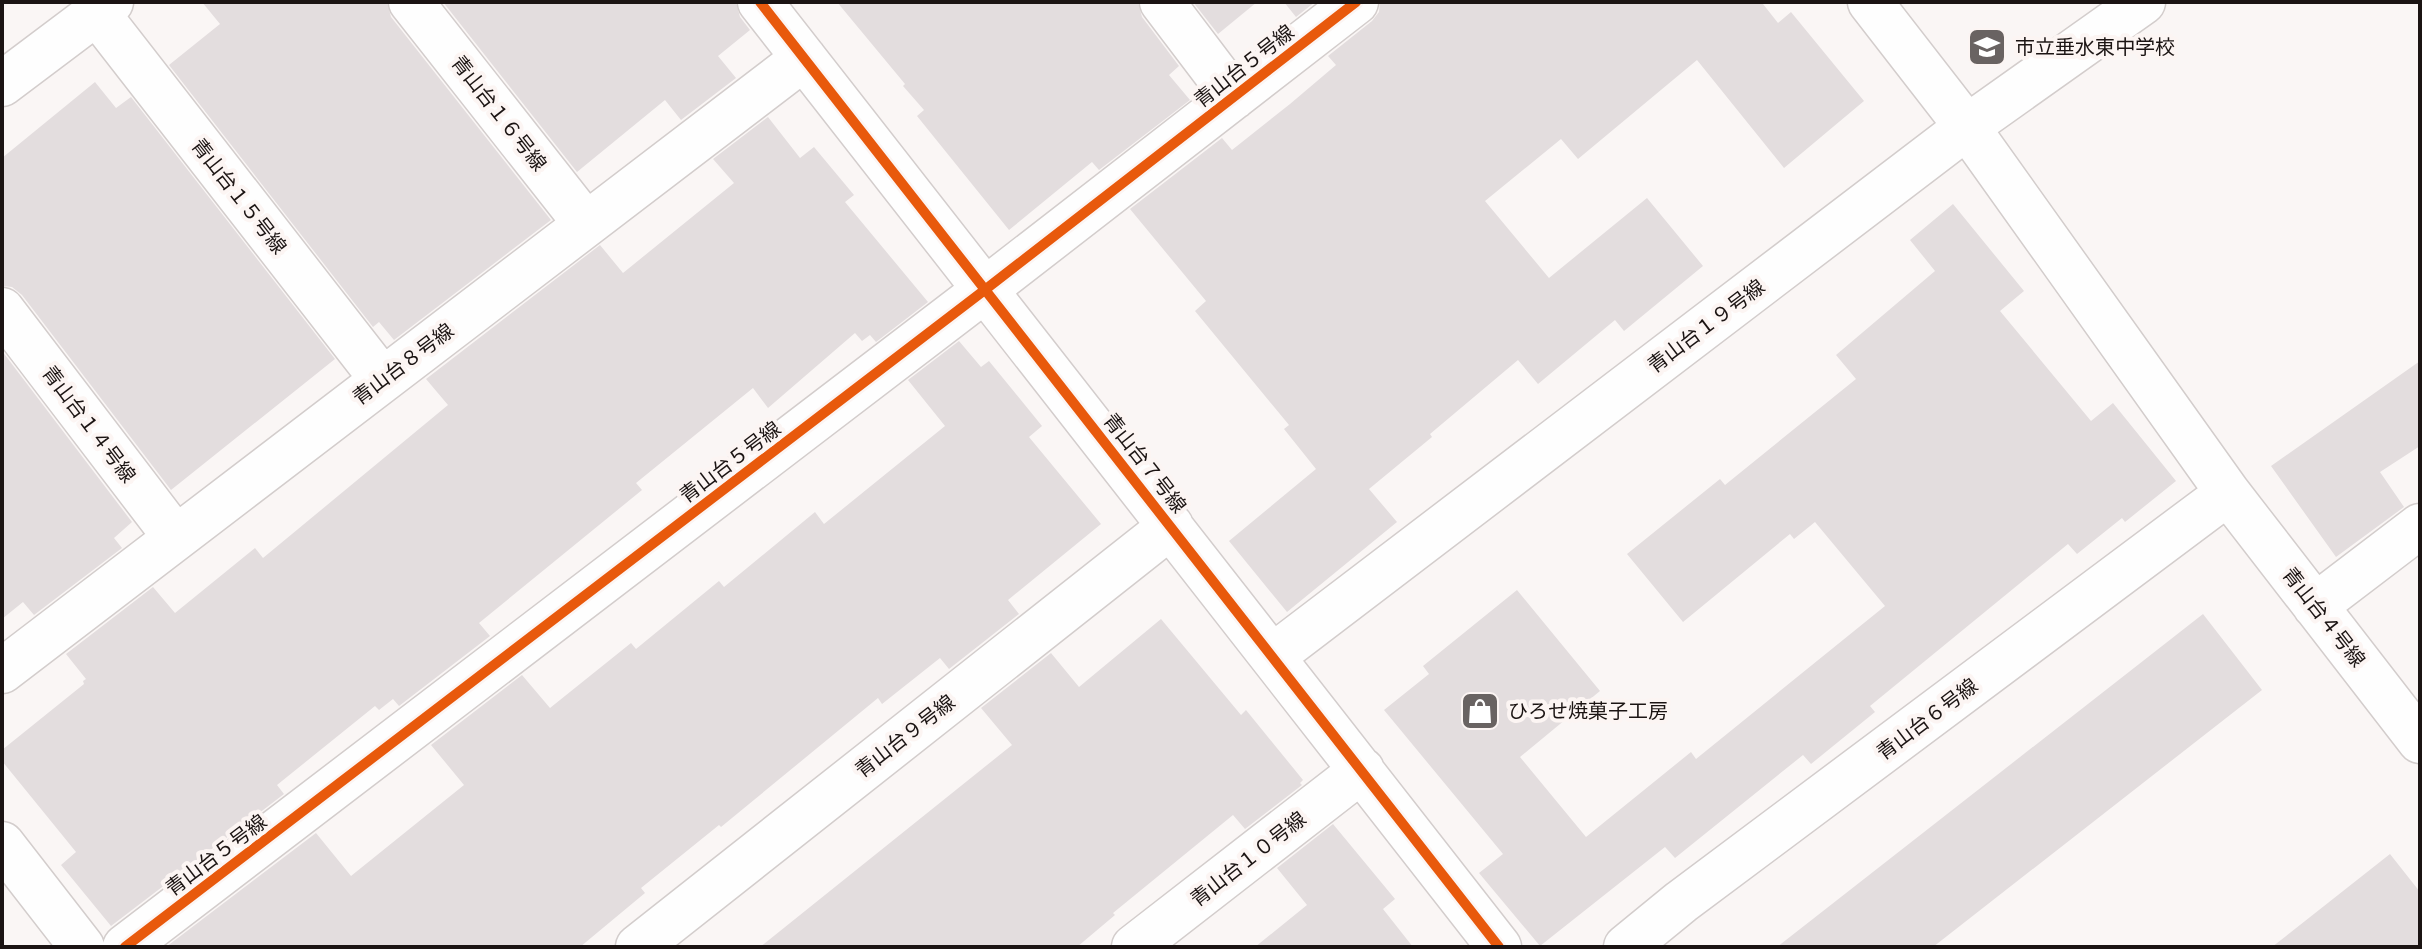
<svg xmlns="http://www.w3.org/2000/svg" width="2422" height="949" viewBox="0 0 2422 949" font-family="Figtree,'Noto Sans JP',sans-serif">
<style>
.building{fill:#e3ddde}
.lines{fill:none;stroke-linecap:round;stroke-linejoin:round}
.minor-casing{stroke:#d3cdcc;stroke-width:47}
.minor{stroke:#fefefe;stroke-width:44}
.cycleway-casing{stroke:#fcf5f3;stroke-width:15}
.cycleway{stroke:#e8590c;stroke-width:10}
.labels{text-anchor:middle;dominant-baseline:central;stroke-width:8;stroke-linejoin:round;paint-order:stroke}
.poi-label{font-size:20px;fill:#1b1413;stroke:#fcf5f3;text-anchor:start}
.street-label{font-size:20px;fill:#1b1413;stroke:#fcf5f3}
</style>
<rect width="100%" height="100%" fill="#faf6f5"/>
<path class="building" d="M 202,2 L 387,2 L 391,17 L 551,220 L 394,340 L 379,322 L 373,327 L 169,65 L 220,24 Z
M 443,2 L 736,2 L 740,17 L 750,30 L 718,56 L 736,78 L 681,120 L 665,100 L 577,172 Z
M 837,2 L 1138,2 L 1142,17 L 1179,66 L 1169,75 L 1190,100 L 1099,170 L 1092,162 L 1009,230 L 917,116 L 924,110 L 903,86 L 905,84 Z
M 1193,2 L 1257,2 L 1218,34 Z
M 1284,2 L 1315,2 L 1296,17 Z
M 1380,2 L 1766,2 L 1763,4 L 1778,23 L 1791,12 L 1864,101 L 1784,168 L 1697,60 L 1578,159 L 1561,139 L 1485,201 L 1549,278 L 1647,198 L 1703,266 L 1624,331 L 1615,320 L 1538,384 L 1518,360 L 1430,434 L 1432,437 L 1369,489 L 1397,522 L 1287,612 L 1229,541 L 1316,469 L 1284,429 L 1289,425 L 1195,311 L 1206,301 L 1130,209 L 1222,138 L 1232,150 L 1290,104 L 1336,65 L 1328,56 L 1372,21 L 1379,12 Z
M 95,82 L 116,108 L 131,97 L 335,359 L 171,490 L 22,295 L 12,287 L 2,286 L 2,158 Z
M 768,117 L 800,158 L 814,147 L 854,195 L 845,202 L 928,302 L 876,342 L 870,335 L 862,341 L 855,333 L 768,408 L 753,388 L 636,483 L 642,490 L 479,623 L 490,636 L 399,706 L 393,699 L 379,710 L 375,706 L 277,785 L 284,794 L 111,926 L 61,865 L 76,852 L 2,761 L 2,750 L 84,684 L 83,681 L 86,679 L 66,654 L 153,587 L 175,613 L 255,548 L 263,558 L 448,405 L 426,379 L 600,245 L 623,273 L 734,183 L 713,159 Z
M 1953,204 L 2024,291 L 2000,311 L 2091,421 L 2113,403 L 2176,481 L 2125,522 L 2122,518 L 2077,554 L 2068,544 L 1870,706 L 1875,712 L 1811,764 L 1803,755 L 1675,858 L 1665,847 L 1540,946 L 1479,873 L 1503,854 L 1384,710 L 1429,674 L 1423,666 L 1517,590 L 1600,691 L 1520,757 L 1586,837 L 1691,752 L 1696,759 L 1885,606 L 1815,522 L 1794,539 L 1790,534 L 1683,622 L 1627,554 L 1720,479 L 1725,485 L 1856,379 L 1836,355 L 1935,271 L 1910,240 Z
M 959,341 L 981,367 L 989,361 L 1042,426 L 1029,437 L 1101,524 L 1008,600 L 1019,614 L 949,669 L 940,658 L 882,704 L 878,698 L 721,827 L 719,825 L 641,888 L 645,893 L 580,947 L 166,947 L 316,833 L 351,876 L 464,785 L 431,745 L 522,675 L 550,708 L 631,643 L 636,649 L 719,581 L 724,587 L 815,512 L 824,524 L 945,426 L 908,380 Z
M 2,351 L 132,522 L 114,538 L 122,548 L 34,615 L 23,602 L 2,619 Z
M 2420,361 L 2420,446 L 2380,472 L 2404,507 L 2336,557 L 2271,466 Z
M 2203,614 L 2262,690 L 1933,947 L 1777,947 Z
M 1161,619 L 1241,715 L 1246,710 L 1303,780 L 1300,783 L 1302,785 L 1245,829 L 1233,815 L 1113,913 L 1115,915 L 1077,947 L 760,947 L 1012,745 L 981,708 L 1051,653 L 1079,687 Z
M 1333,824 L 1395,899 L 1383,909 L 1413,947 L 1255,947 L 1307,905 L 1277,868 Z
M 2390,854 L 2420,892 L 2420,947 L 2272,947 Z"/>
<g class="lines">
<defs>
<path id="minor" d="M 411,2 L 586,224
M 760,2 L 1499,947
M 1162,2 L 1234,97
M 1870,2 L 1967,127 L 2228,493 L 2420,741
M 97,13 L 382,379
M 2,84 L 111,2
M 2,310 L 176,538
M 2315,606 L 2420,526
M 1273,656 L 1967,127 L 2143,2
M 2,671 L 804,58
M 2,844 L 82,947
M 125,947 L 986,289 L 1356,2
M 638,947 L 1171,526
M 1134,947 L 1362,770
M 1626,947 L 1681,902 L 2228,493"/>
</defs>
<use href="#minor" class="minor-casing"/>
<use href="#minor" class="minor"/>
<defs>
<path id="cycleway" d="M 760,2 L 1499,947
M 125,947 L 986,289 L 1356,2"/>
</defs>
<use href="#cycleway" class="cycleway-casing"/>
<use href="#cycleway" class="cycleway"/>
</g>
<defs>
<symbol id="school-square" viewBox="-11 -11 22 22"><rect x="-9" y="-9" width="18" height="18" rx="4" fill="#696362" stroke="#fcf5f3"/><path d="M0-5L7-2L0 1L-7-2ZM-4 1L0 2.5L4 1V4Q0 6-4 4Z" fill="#fff"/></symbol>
<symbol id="shop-square" viewBox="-11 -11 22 22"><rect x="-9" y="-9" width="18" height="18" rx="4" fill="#696362" stroke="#fcf5f3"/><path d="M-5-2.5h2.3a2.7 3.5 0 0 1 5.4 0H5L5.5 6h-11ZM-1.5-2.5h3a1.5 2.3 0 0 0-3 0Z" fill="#fff"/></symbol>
</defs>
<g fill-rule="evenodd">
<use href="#school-square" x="1965" y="25" width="44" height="44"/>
<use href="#shop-square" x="1458" y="689" width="44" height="44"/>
</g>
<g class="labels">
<g class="poi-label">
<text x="2015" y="47">市立垂水東中学校</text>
<text x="1508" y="711">ひろせ焼菓子工房</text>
</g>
<g class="street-label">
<text transform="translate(1244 66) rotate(-38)">青山台５号線</text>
<text transform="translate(499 113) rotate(52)">青山台１６号線</text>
<text transform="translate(239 196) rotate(52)">青山台１５号線</text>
<text transform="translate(1706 326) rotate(-37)">青山台１９号線</text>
<text transform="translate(403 364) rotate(-37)">青山台８号線</text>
<text transform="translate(89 424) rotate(53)">青山台１４号線</text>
<text transform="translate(730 462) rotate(-37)">青山台５号線</text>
<text transform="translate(1145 463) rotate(52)">青山台７号線</text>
<text transform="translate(2324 617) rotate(52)">青山台４号線</text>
<text transform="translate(1927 719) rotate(-37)">青山台６号線</text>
<text transform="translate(905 736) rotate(-38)">青山台９号線</text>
<text transform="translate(216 855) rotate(-37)">青山台５号線</text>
<text transform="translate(1248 859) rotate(-38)">青山台１０号線</text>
</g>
</g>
<rect width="2422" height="949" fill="none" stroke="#1b1413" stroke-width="8"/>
</svg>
